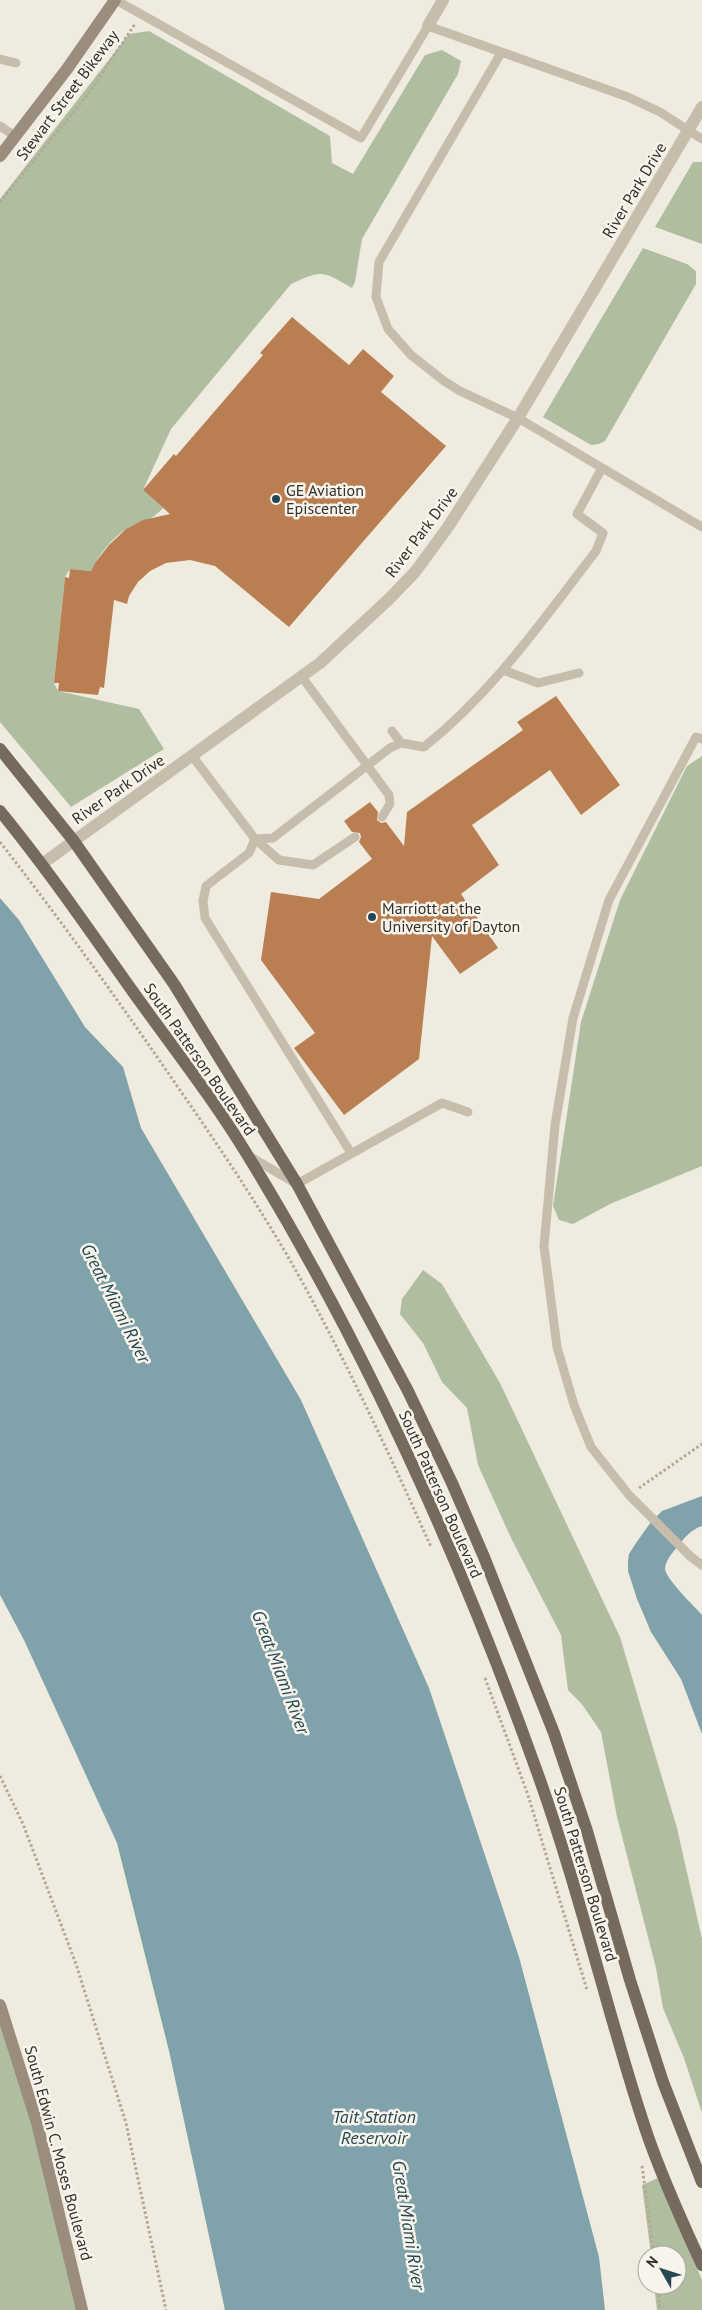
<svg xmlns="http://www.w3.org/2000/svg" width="702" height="2310" viewBox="0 0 702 2310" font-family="'PT Sans',sans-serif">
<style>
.green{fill:#afbea0}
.water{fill:#80a2ab}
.building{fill:#ba7e53}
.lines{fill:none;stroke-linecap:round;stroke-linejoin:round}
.path{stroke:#b3a796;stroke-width:3;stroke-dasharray:2.5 2.5;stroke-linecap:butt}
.lane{stroke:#c7bdac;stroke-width:9}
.street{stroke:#c7bdac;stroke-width:12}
.secondary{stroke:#9b8d7d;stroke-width:12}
.primary{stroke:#766a5d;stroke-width:12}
.poi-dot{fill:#234854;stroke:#f8f4eb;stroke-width:2}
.labels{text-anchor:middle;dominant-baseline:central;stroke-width:5;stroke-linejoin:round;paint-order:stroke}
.street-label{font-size:16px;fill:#36302a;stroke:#f8f4eb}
.poi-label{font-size:16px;fill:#36302a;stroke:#f8f4eb;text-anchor:start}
.water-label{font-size:18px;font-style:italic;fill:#234854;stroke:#f8f4eb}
</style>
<rect width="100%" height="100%" fill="#f0ebdf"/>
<path class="green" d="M 149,31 L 330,136 L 332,163 L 353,174 L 425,55 L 442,50 L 461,61 L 458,74 L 362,239 L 355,282 L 352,288 C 323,271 322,269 291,284 L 171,429 L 143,490 L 163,508 C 151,522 141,520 126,529 C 112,538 98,556 91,571 L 70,569 L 65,577 L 54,683 L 58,691 L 139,709 L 164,749 L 71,807 L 0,722 L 0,199 L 129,34 Z
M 693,162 L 702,162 L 702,244 L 655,227 Z
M 643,248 L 687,264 L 696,271 L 696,284 L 605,441 L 599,444 L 591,445 L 543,417 Z
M 702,756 L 702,1166 L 610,1204 L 573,1224 L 559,1220 L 553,1206 L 581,1022 L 620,900 L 687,766 Z
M 423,1270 L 442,1284 L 500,1383 L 620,1637 L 677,1828 L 702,1939 L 702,2113 L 684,2058 L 663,2008 L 656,1968 L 617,1817 L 601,1732 L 581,1703 L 568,1690 L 561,1635 L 511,1538 L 478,1465 L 467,1408 L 442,1382 L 423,1343 L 400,1314 L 402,1299 Z
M 0,2005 L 82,2310 L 0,2310 Z
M 658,2178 L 702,2280 L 702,2310 L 657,2310 L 654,2285 L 677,2285 L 677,2255 L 651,2255 L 642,2185 Z"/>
<path class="water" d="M 0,898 L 19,920 L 85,1027 L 123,1067 L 141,1128 L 301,1400 L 429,1688 L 519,1957 L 599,2257 L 605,2310 L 225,2310 L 169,2051 L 117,1843 L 24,1640 L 0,1595 Z
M 702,1496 L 702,1526 C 692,1529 685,1537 678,1546 C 673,1552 665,1561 665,1569 C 666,1579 694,1606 702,1615 L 702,1734 L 681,1679 L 651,1632 L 637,1599 L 628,1571 L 628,1561 L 629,1554 L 636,1543 L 651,1522 L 662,1511 Z"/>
<path class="building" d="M 292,317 L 349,365 L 363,349 L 394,376 L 381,392 L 446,446 L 289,627 L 215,566 L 190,560 L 166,563 L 150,571 L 138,582 L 129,596 L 127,604 L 114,600 L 104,688 L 100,687 L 98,695 L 58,691 L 59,683 L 54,683 L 65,577 L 69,578 L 70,569 L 91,571 L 95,563 L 109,545 L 126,529 L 143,520 L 170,514 L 143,490 L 174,454 L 176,456 L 263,355 L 260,353 Z
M 556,696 L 620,785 L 581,815 L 550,770 L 472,825 L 499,865 L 461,894 L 498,948 L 460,974 L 432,936 L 419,1059 L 344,1115 L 294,1048 L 315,1033 L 261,960 L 271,892 L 319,899 L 372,859 L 359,842 L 361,837 L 360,833 L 352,832 L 344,821 L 370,802 L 378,812 L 377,820 L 381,823 L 386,822 L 404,846 L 407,812 L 523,730 L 517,722 Z"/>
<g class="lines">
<path class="path" d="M 0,202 L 89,93 L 135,24
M 0,842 C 56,914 110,989 162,1064 C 215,1141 268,1217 312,1300 C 355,1380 394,1464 431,1547
M 639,1488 L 702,1444
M 485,1678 L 528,1795 L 587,1990
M 0,1776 L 23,1824 L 76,1964 L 126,2123 L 166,2310
M 642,2166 L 654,2255
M 658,2285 L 660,2310"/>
<path class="lane" d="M 116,0 L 361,138 L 428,26 L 628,97 L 660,112 L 702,139
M 501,53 L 379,262 L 376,297 L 388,329 L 411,355 L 444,381 L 460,391 L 518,418 L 702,527
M 0,59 L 16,63
M 0,126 L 15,136
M 503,670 L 538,683 L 579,673
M 302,677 L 389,795 L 390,804 L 382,817
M 392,731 L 401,743
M 702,739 L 696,737 L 609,900 L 573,1018 L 555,1125 L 544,1246 L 557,1347 L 574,1405 L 591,1447 L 629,1495 L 691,1557 L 702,1565
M 193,757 L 255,839 L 249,853 L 206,886 L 203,901 L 205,918 L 351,1153
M 255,839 L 273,838 L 390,748 L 401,743 L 424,747 C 493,692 542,621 596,551 L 603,533 L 577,514 L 602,468
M 255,839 L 279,860 L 313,865 L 355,837
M 249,1156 L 297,1184 L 442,1103 L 468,1112"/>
<path class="street" d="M 428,26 L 443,0
M 42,864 L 320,663 L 389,599 L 415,572 L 448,527 L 518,418 L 702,107"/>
<path class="secondary" d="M 0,156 L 67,69 L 115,0
M 0,2005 L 37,2123 L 82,2310"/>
<path class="primary" d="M 0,749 L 73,840 L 174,984 L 297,1184 L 408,1391 L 452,1483 L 484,1557 L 554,1733 L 587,1831 L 630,1980 L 663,2082 L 702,2182
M 0,811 C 45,866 85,924 126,982 C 167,1040 211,1095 248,1156 C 365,1346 461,1560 536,1769 C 565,1849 587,1931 610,2012 C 623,2056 635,2101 651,2145 C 666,2186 684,2226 702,2265"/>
</g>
<g class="poi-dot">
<circle cx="276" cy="499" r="5"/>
<circle cx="372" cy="917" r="5"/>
</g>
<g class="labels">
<g class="street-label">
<text transform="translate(67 95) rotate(-53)">Stewart Street Bikeway</text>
<text transform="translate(634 190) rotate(-59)">River Park Drive</text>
<text transform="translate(421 532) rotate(-53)">River Park Drive</text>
<text transform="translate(118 789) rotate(-35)">River Park Drive</text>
<text transform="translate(200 1059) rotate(55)">South Patterson Boulevard</text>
<text transform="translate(441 1494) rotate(66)">South Patterson Boulevard</text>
<text transform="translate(586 1874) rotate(73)">South Patterson Boulevard</text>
<text transform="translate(59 2153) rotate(75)">South Edwin C. Moses Boulevard</text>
</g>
<g class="poi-label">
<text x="286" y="490">GE Aviation<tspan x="286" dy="18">Episcenter</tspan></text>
<text x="382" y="908">Marriott at the<tspan x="382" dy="18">University of Dayton</tspan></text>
</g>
<g class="water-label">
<text transform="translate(116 1303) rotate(63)">Great Miami River</text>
<text transform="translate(281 1672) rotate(69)">Great Miami River</text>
<text x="374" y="2116">Tait Station<tspan x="374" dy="21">Reservoir</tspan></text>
<text transform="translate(409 2225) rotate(81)">Great Miami River</text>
</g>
</g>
<g transform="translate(662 2270) rotate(309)"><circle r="24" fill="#f8f4eb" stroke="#aaa69e"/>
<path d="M0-4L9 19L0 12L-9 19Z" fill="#234854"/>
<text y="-8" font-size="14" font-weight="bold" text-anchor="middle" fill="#36302a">N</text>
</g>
</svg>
